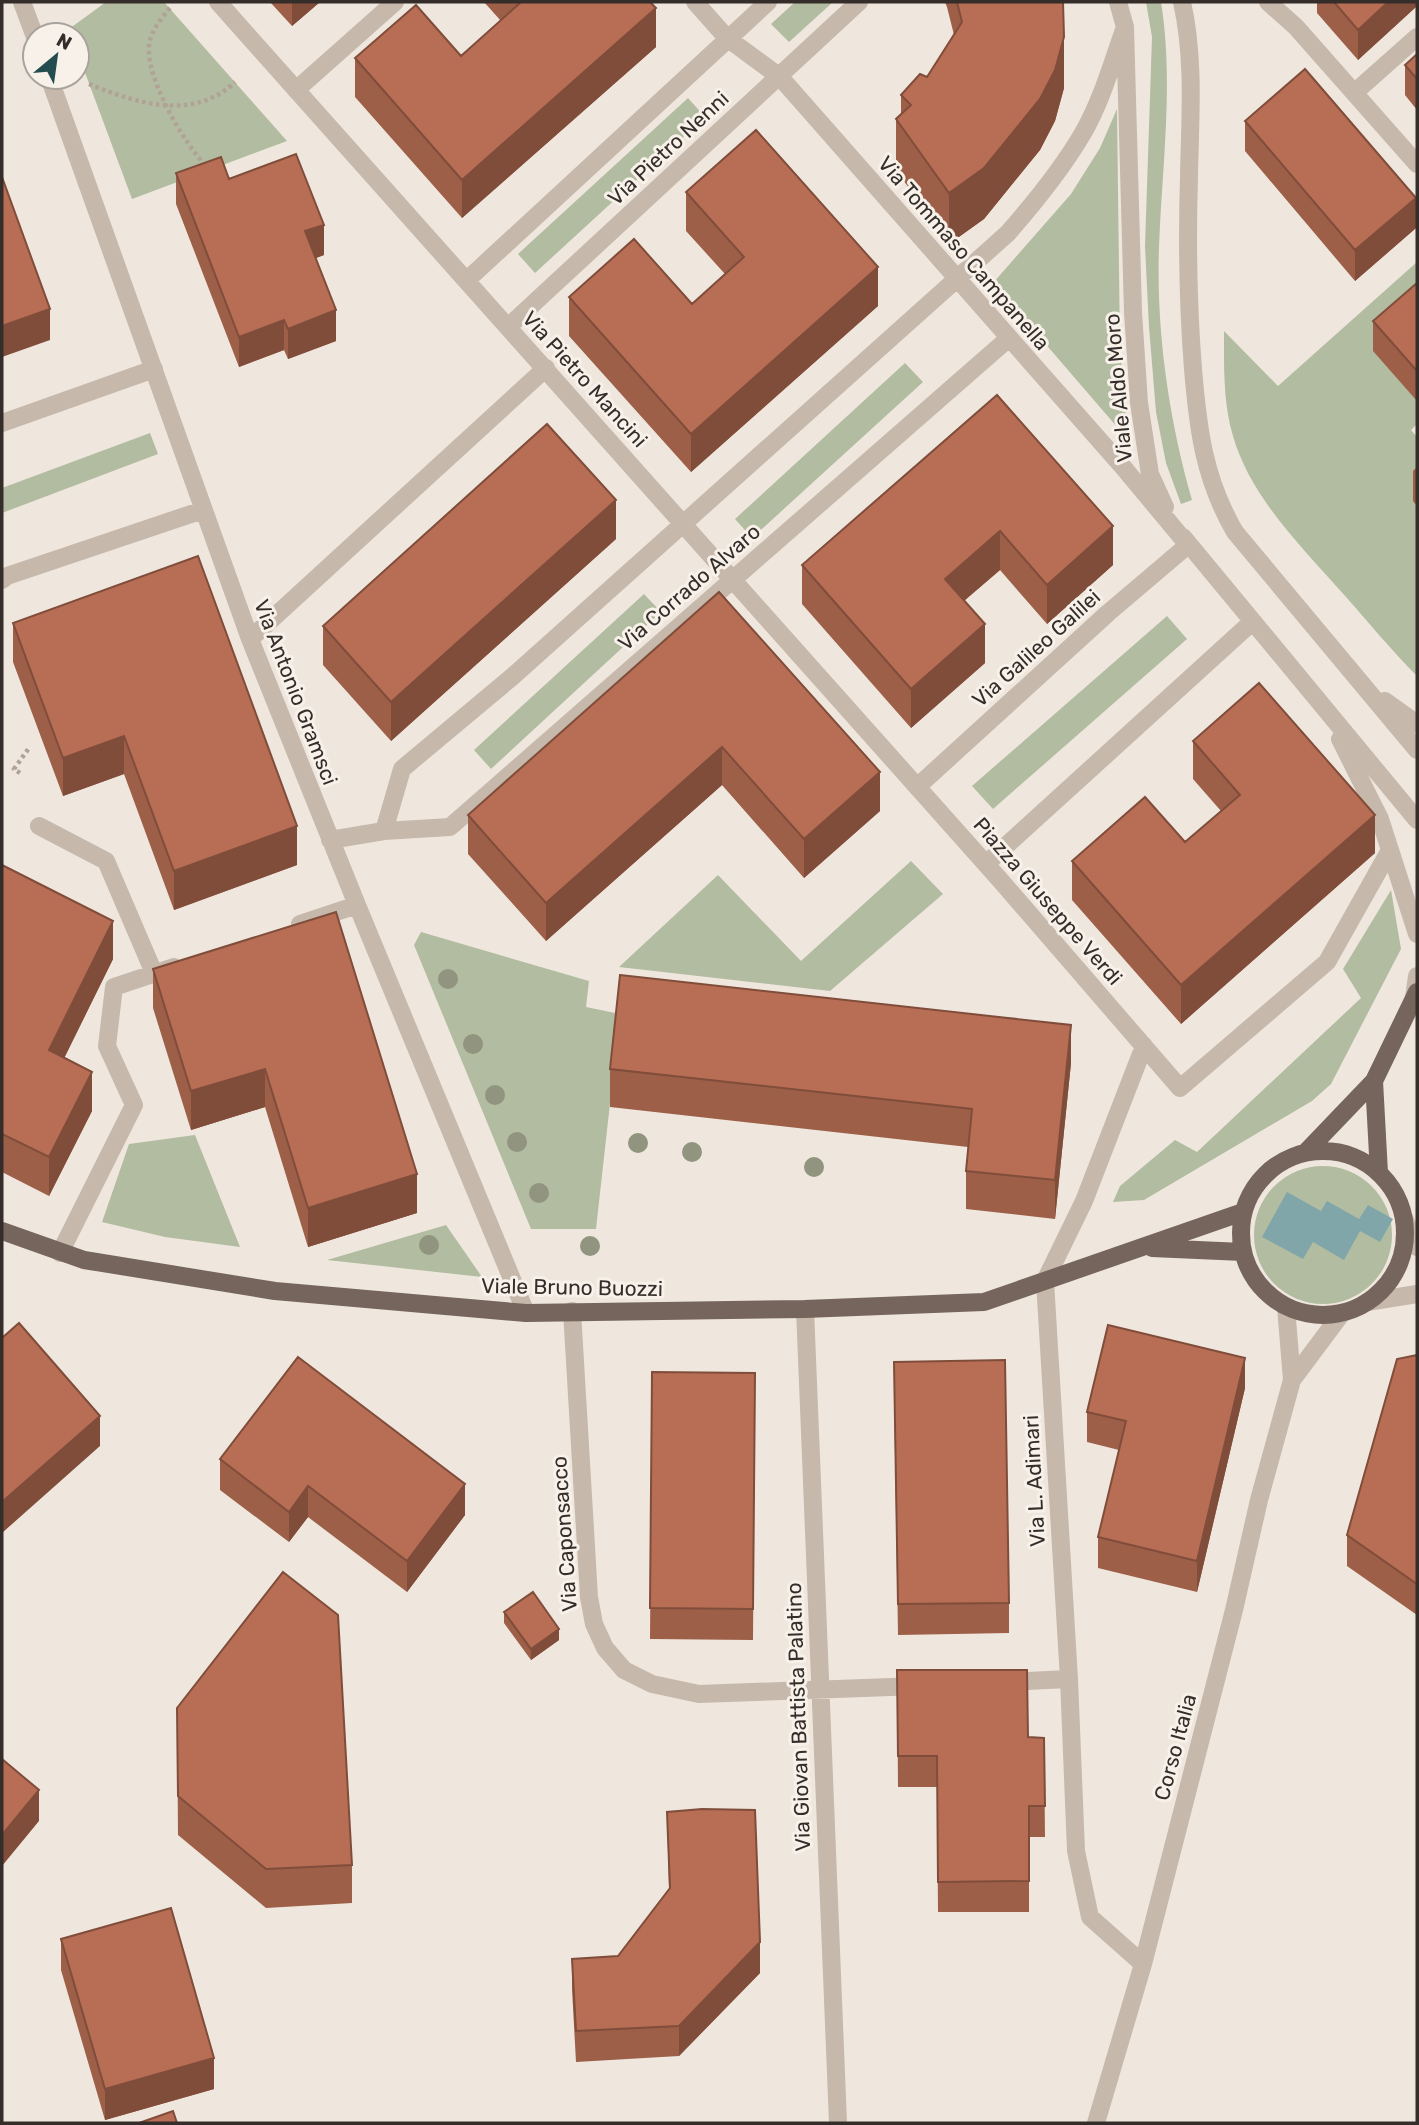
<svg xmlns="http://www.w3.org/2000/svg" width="1419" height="2125" viewBox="0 0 1419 2125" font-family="Rubik,sans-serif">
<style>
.green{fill:#b2bca0}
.water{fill:#80a6a9}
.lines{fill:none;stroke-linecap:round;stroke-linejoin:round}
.path{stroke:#b1a296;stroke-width:4.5;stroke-dasharray:3.5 3.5;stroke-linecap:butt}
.minor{stroke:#c6b8ab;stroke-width:18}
.major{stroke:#75655c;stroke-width:18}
.tree{fill:#91947e}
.wall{fill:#9d5f48}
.shaded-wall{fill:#804d3b}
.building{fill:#b76e54;stroke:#804d3b;stroke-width:2}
.labels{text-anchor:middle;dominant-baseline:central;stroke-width:6;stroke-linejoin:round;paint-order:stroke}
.street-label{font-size:21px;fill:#352d29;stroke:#f7f1ea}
</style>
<rect width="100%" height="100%" fill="#efe7de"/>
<path class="green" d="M 106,2 L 164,2 L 287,141 L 132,199 L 77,51 L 77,35 L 71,35 L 69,29 Z
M 795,2 L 833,2 L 789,42 L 771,24 Z
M 1146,2 L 1161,2 C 1174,82 1162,166 1159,247 C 1156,332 1169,419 1192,500 L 1181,504 L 1166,463 L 1156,412 L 1149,327 L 1145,246 L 1152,37 Z
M 688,98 L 705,117 L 535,273 L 518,254 Z
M 1117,109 L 1120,350 L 1130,442 L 993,283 L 1071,194 L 1100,148 Z
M 1417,262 L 1417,424 L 1411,430 L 1417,437 L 1417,498 L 1414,501 L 1417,506 L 1417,676 C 1392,651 1369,623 1346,597 C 1304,549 1251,499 1233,436 C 1223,403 1224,365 1224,331 L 1278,386 Z
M 905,363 L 923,382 L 752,538 L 735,519 Z
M 150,433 L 158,454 L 2,513 L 2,488 Z
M 644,594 L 661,612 L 491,769 L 474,750 Z
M 1167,616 L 1187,639 L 993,809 L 972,786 Z
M 911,861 L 943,894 L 830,991 L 619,967 L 718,875 L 801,961 Z
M 1391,890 L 1401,949 L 1331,1084 L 1312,1101 L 1144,1200 L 1113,1202 L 1120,1186 L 1175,1140 L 1197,1152 L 1361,998 L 1343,969 Z
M 421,932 L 589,981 L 586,1007 L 620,1014 L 596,1229 L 531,1229 L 414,945 Z
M 195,1135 L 240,1247 L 165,1237 L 102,1222 L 129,1144 Z
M1254 1235a69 69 0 1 1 138 0a69 69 0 1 1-138 0Z
M 446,1225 L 482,1277 L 327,1260 Z"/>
<path class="water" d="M 1287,1192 L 1321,1211 L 1327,1201 L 1359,1219 L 1368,1205 L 1393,1219 L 1380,1242 L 1360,1231 L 1344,1260 L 1313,1242 L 1303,1259 L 1262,1237 Z"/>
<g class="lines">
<path class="path" d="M 170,8 C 162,17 153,29 150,40 C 141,72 185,145 207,167
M 89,84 C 136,103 193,122 235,82
M 20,773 L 14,769 L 29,748"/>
<path class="minor" d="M 22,2 L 35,37
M 218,2 L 1001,881 L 1180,1088 L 1327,962 L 1390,850
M 695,2 L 727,38 L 780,77 L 1123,467 L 1188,545 L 1108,613 L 917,787
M 1118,2 L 1125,27 L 1133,312 L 1139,403 L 1150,474 L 1165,507
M 1182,2 C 1195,60 1190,118 1189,177 C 1187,241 1188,305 1193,369 C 1198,429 1204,479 1235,532 L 1417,750
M 1268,2 L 1296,27 L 1417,164
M 49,77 L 250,639 L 357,905 L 526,1313
M 296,90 L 395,2
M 1354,93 L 1417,37
M 467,280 L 768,2
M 508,327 L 859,2
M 2,423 L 154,369
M 1183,537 L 1417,820
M 2,580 L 7,576 L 203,510
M 250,639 L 546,368
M 1385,701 L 1417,724
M 1340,739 L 1380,819 L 1417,934
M 39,826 L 106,861 L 154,973
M 384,831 L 450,827 L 1009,338
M 330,840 L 384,831 L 402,769 L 512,677 L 1008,233 C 1036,201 1062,169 1083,133 C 1102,100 1112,63 1125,27
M 986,864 L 1252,622
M 300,924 L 357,905
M 1414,998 L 1417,976
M 1404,1218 L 1417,1247
M 60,1253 L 134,1105 L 107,1046 L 114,987 L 174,967
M 1367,1302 L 1417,1294
M 805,1309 L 838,2123
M 572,1311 L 589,1597 L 594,1624 L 605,1648 L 624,1670 L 652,1684 L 699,1694 L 918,1686
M 1292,1380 L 1342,1313
M 1006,1682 L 1069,1679
M 1143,1964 L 1090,1917 L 1076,1851 L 1069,1679 L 1045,1281 L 1084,1201 L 1144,1046
M 1096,2123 L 1143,1964 L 1234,1610 L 1259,1500 L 1292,1380 L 1286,1307"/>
<path class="major" d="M 1374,1081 L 1379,1173
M1241 1233a82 82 0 1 1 164 0a82 82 0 1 1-164 0Z
M 1306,1152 L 1374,1081 L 1417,992
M 2,1231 L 84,1260 L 275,1291 L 526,1313 L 805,1309 L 984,1302 L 1243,1212
M 1152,1248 L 1243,1252"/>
</g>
<g class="tree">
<circle cx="448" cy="979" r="10"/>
<circle cx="473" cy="1044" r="10"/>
<circle cx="495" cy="1095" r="10"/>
<circle cx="517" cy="1142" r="10"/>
<circle cx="638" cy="1143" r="10"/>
<circle cx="692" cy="1152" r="10"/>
<circle cx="814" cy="1167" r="10"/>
<circle cx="539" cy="1193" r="10"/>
<circle cx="429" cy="1245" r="10"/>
<circle cx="590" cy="1246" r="10"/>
</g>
<path class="wall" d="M 270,2 L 320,2 L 292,26 Z
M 484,2 L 650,2 L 656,47 L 462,218 L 355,97 L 355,58 L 461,56 L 501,21 Z
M 945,2 L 1063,2 L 1064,88 L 1055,121 L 1040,150 L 984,219 L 949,244 L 896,170 L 896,119 L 901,114 L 901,95 L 927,77 L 954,35 L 947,7 Z
M 1317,2 L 1417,2 L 1417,6 L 1358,60 L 1317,13 Z
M 1417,54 L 1417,110 L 1405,95 L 1405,65 Z
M 1245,121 L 1416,228 L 1355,281 L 1245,151 Z
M 176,173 L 229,179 L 324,255 L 316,258 L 336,341 L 288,359 L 284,350 L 239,367 L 176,204 Z
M 686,192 L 878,306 L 691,472 L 569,336 L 569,297 L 692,304 L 725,274 L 686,231 Z
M 1417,283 L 1417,401 L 1373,351 L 1373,321 Z
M 997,395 L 1113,565 L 1047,624 L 1000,570 L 964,601 L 985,663 L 911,728 L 802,604 L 802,565 Z
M 1417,467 L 1417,506 L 1413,501 L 1413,471 Z
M 616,539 L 391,741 L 323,665 L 323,626 Z
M 719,592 L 880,811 L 804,878 L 722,785 L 546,941 L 468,854 L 468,815 Z
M 13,623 L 297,865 L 174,910 L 124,774 L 63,796 L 13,662 Z
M 1193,741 L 1375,853 L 1181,1024 L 1072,900 L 1072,861 L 1185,842 L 1221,811 L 1193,779 Z
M 2,865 L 113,959 L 64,1058 L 92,1111 L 49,1196 L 2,1172 Z
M 336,912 L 417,1213 L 308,1247 L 265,1107 L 191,1130 L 153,1008 L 153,969 Z
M 1071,1063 L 1055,1219 L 966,1209 L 966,1171 L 968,1147 L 610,1107 L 610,1069 Z
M 1417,1355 L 1417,1615 L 1347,1566 L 1347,1535 Z
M 652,1372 L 755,1373 L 753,1640 L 650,1639 Z
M 1245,1388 L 1197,1592 L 1098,1568 L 1098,1537 L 1119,1450 L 1087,1442 L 1087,1412 Z
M 894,1392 L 1009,1603 L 1009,1633 L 898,1635 Z
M 220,1459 L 465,1515 L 407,1592 L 308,1517 L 289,1542 L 220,1490 Z
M 504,1612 L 559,1640 L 531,1660 L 504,1623 Z
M 897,1670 L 1028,1737 L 1044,1738 L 1045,1837 L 1029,1837 L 1029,1912 L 938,1912 L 937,1787 L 898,1787 Z
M 177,1708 L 352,1865 L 352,1903 L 266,1908 L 178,1835 Z
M 667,1812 L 760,1973 L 679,2056 L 576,2062 L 572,1989 L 572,1959 L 618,1956 L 669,1889 Z
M 61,1939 L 214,2089 L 105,2120 L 61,1970 Z"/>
<path class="shaded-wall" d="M 292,2 L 320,2 L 292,26 Z
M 1388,2 L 1417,2 L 1417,6 L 1358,60 L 1358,30 Z
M 656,8 L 656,47 L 462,218 L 462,180 Z
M 1064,37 L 1064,88 L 1055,121 L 1040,150 L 984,219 L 949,244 L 949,193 Z
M 1416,198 L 1416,228 L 1355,281 L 1355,250 Z
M 324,225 L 324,255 L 305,262 L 305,231 Z
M 878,267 L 878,306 L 691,472 L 691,434 Z
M 50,309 L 50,340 L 2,357 L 2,326 Z
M 336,310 L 336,341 L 288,359 L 288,329 Z
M 284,320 L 284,350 L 239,367 L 239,337 Z
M 616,500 L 616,539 L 391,741 L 391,702 Z
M 1113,526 L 1113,565 L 1047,624 L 1047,585 Z
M 1000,531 L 1000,570 L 945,617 L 945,579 Z
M 985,624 L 985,663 L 911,728 L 911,689 Z
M 124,736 L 124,774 L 63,796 L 63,758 Z
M 722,747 L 722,785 L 546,941 L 546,903 Z
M 880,772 L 880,811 L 804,878 L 804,839 Z
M 1375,815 L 1375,853 L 1181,1024 L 1181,985 Z
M 297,826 L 297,865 L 174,910 L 174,871 Z
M 113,921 L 113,959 L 49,1089 L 49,1050 Z
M 1071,1025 L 1071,1063 L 1055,1219 L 1055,1180 Z
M 265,1069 L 265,1107 L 191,1130 L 191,1091 Z
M 92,1072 L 92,1111 L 49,1196 L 49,1157 Z
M 417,1174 L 417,1213 L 308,1247 L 308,1208 Z
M 1245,1358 L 1245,1388 L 1197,1592 L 1197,1561 Z
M 100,1416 L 100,1446 L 2,1533 L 2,1502 Z
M 465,1484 L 465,1515 L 407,1592 L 407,1561 Z
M 308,1486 L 308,1517 L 289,1542 L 289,1512 Z
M 559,1629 L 559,1640 L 531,1660 L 531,1649 Z
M 39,1790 L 39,1821 L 2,1866 L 2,1835 Z
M 760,1942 L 760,1973 L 679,2056 L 679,2026 Z
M 214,2058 L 214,2089 L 105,2120 L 105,2089 Z"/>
<path class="building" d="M 519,2 L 650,2 L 656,8 L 462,180 L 355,58 L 416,5 L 461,56 L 520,3 Z
M 957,2 L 1063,2 L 1064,37 L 1055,70 L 1040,99 L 984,168 L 949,193 L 896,119 L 911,105 L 901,95 L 920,74 L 927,77 L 962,22 Z
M 1334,2 L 1388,2 L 1358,30 Z
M 1417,54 L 1417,79 L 1405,65 Z
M 1305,69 L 1416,198 L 1355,250 L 1245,121 Z
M 756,130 L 878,267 L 691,434 L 569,297 L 634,239 L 692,304 L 744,257 L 686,192 Z
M 296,154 L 324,225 L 305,231 L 336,310 L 288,329 L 284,320 L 239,337 L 176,173 L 221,157 L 229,179 Z
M 2,177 L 50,309 L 2,326 Z
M 1417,283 L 1417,371 L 1373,321 Z
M 997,395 L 1113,526 L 1047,585 L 1000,531 L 945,579 L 985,624 L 911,689 L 802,565 Z
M 547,424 L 616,500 L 391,702 L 323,626 Z
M 198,556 L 297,826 L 174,871 L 124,736 L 63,758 L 13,623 Z
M 719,592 L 880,772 L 804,839 L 722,747 L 546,903 L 468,815 Z
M 1259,683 L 1375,815 L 1181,985 L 1072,861 L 1145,797 L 1185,842 L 1240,795 L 1193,741 Z
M 2,865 L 113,921 L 49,1050 L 92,1072 L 49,1157 L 2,1134 Z
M 336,912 L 417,1174 L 308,1208 L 265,1069 L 191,1091 L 153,969 Z
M 620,975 L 1071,1025 L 1055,1180 L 966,1171 L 972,1109 L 610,1069 Z
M 19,1323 L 100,1416 L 2,1502 L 2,1338 Z
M 1108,1325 L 1245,1358 L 1197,1561 L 1098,1537 L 1126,1421 L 1087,1412 Z
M 1417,1355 L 1417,1584 L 1347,1535 L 1397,1359 Z
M 298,1357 L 465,1484 L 407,1561 L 308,1486 L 289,1512 L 220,1459 Z
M 1005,1360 L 1009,1603 L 898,1604 L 894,1362 Z
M 652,1372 L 755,1373 L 753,1609 L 650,1608 Z
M 283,1572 L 338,1615 L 352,1865 L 266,1869 L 178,1796 L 177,1708 Z
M 533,1592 L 559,1629 L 531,1649 L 504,1612 Z
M 897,1670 L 1027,1670 L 1028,1737 L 1044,1738 L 1045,1806 L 1029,1806 L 1029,1881 L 938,1882 L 937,1756 L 898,1756 Z
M 2,1759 L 39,1790 L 2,1835 Z
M 702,1809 L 755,1810 L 760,1942 L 679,2026 L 576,2031 L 572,1959 L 618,1956 L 670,1888 L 667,1812 Z
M 171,1908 L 214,2058 L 105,2089 L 61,1939 Z
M 173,2111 L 177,2123 L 139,2123 Z"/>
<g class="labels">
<g class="street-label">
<text transform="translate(668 148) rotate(-43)">Via Pietro Nenni</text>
<text transform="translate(964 253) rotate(49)">Via Tommaso Campanella</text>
<text transform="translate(585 379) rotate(48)">Via Pietro Mancini</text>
<text transform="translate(1118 388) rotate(-95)">Viale Aldo Moro</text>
<text transform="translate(689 587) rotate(-41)">Via Corrado Alvaro</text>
<text transform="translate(1036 648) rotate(-42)">Via Galileo Galilei</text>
<text transform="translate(296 692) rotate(69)">Via Antonio Gramsci</text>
<text transform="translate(1048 901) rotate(49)">Piazza Giuseppe Verdi</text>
<text transform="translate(572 1287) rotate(1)">Viale Bruno Buozzi</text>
<text transform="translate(1034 1481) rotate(-93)">Via L. Adimari</text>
<text transform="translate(564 1534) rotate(-94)">Via Caponsacco</text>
<text transform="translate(798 1717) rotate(-92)">Via Giovan Battista Palatino</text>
<text transform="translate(1175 1747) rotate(-75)">Corso Italia</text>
</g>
</g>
<rect width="1419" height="2125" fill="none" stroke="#352d29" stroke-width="7"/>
<g transform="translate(56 56) rotate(29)"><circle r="33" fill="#f7f1ea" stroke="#a9a39d" stroke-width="2"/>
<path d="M0-5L12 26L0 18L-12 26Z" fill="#244d51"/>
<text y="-10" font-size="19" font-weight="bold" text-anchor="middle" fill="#352d29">N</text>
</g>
</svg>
